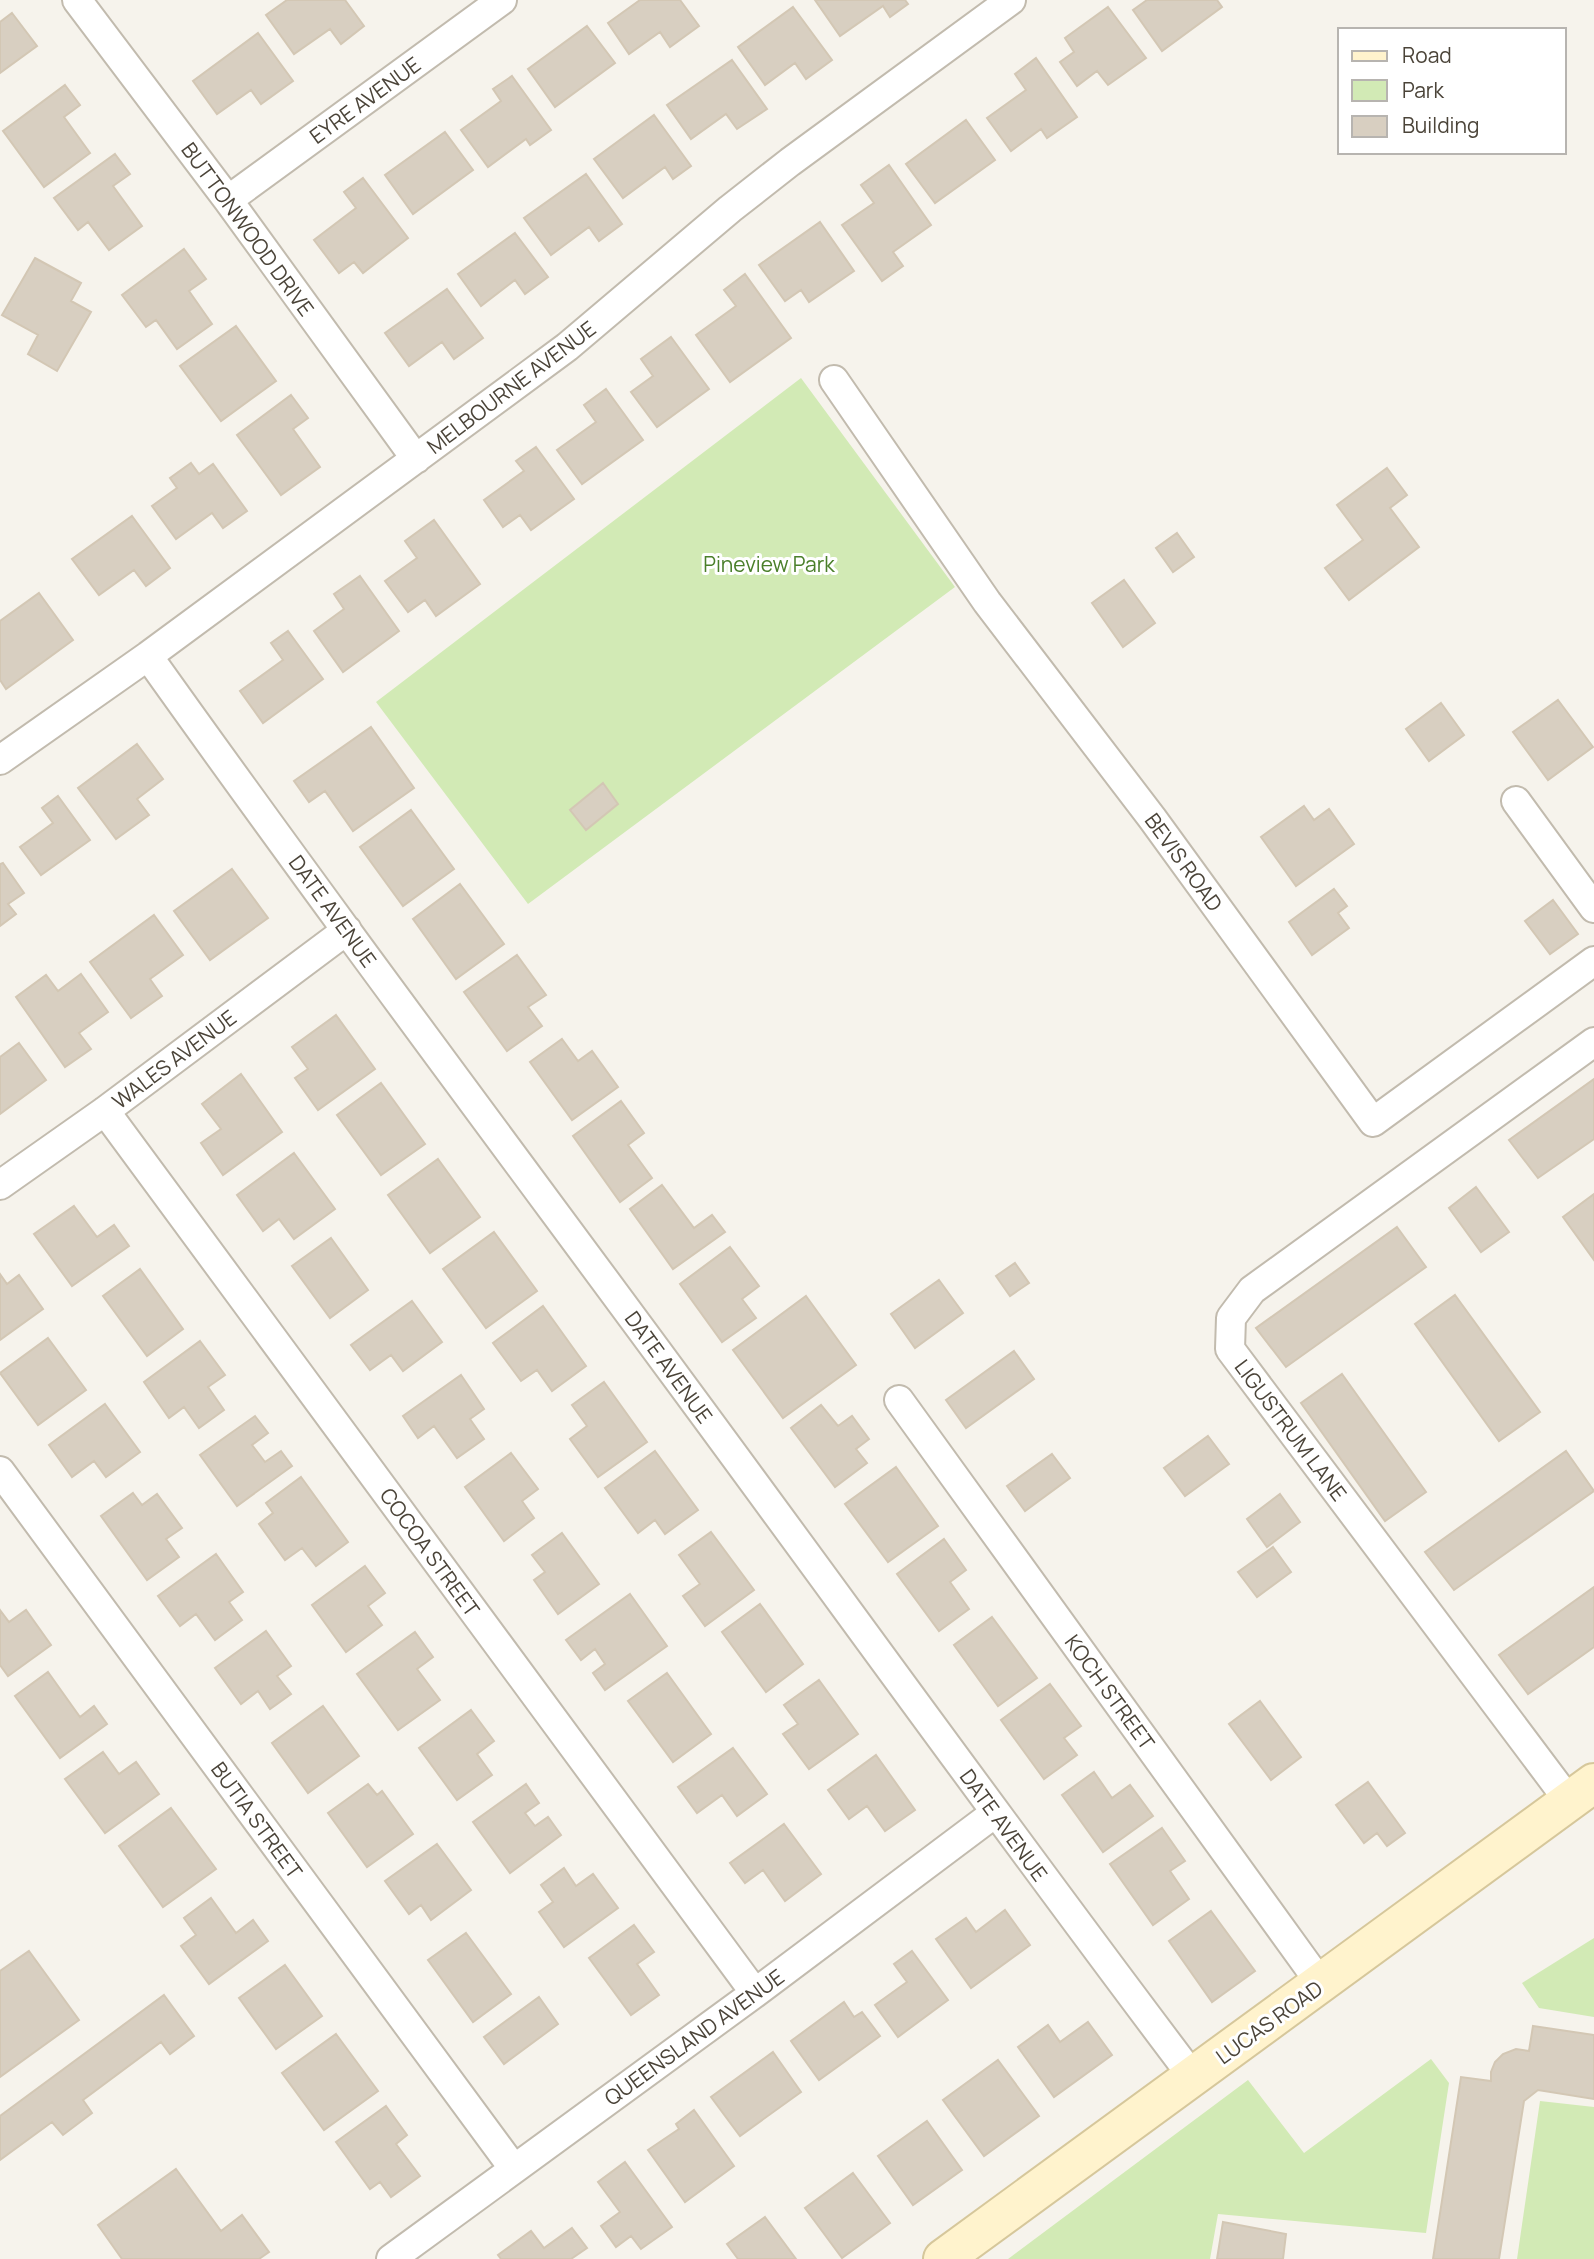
<svg xmlns="http://www.w3.org/2000/svg" width="1594" height="2259" viewBox="0 0 1594 2259" font-family="Manrope,sans-serif">
<style>
.green{fill:#d2eab5}
.building{fill:#d8cfc1;stroke:#d3c7b4;stroke-width:2}
.lines{fill:none;stroke-linecap:round;stroke-linejoin:round}
.street-casing{stroke:#c2bbae;stroke-width:32}
.secondary-casing{stroke:#d6c79b;stroke-width:42}
.street{stroke:#fff;stroke-width:28}
.secondary{stroke:#fff3cd;stroke-width:38}
.labels{text-anchor:middle;dominant-baseline:central;stroke-width:6;stroke-linejoin:round;paint-order:stroke}
.street-label{font-size:21px;fill:#4b4439;stroke:#fff}
.park-label{font-size:21px;fill:#4a7f2a;stroke:#fff}
</style>
<rect width="100%" height="100%" fill="#f6f3ec"/>
<path class="green" d="M 801,378 L 955,587 L 528,904 L 376,702 Z
M 1594,1938 L 1594,2017 L 1539,2008 L 1522,1983 Z
M 1431,2059 L 1449,2083 L 1426,2233 L 1218,2214 L 1210,2259 L 1008,2259 L 1248,2080 L 1304,2153 Z
M 1540,2101 L 1594,2107 L 1594,2259 L 1517,2259 Z"/>
<path class="building" d="M 287,0 L 345,0 L 364,26 L 341,44 L 330,29 L 294,54 L 266,15 Z
M 640,0 L 680,0 L 699,26 L 670,47 L 660,32 L 629,54 L 608,23 Z
M 815,0 L 905,0 L 908,4 L 890,17 L 883,6 L 840,36 Z
M 1147,0 L 1217,0 L 1222,7 L 1162,51 L 1133,10 Z
M 793,7 L 832,60 L 806,79 L 795,63 L 765,85 L 738,47 Z
M 1108,7 L 1146,58 L 1108,85 L 1097,71 L 1077,86 L 1060,62 L 1074,52 L 1065,38 Z
M 12,13 L 37,46 L 0,73 L 0,22 Z
M 587,26 L 615,63 L 555,107 L 528,69 Z
M 258,33 L 293,81 L 261,104 L 251,90 L 217,114 L 193,81 Z
M 1036,58 L 1077,117 L 1047,138 L 1041,129 L 1011,151 L 987,118 L 1026,90 L 1015,74 Z
M 732,60 L 767,109 L 737,129 L 726,114 L 691,139 L 667,105 Z
M 512,76 L 551,130 L 530,145 L 526,139 L 488,167 L 461,130 L 501,101 L 493,89 Z
M 65,85 L 80,105 L 64,117 L 90,153 L 44,187 L 3,131 Z
M 654,115 L 691,166 L 673,179 L 665,167 L 623,198 L 594,159 Z
M 966,120 L 995,160 L 935,203 L 906,164 Z
M 445,132 L 473,170 L 413,214 L 385,175 Z
M 115,154 L 130,174 L 113,186 L 142,226 L 109,250 L 88,222 L 78,230 L 54,198 Z
M 889,165 L 931,225 L 893,252 L 903,266 L 882,281 L 842,225 L 874,203 L 861,185 Z
M 586,174 L 622,224 L 599,241 L 589,227 L 551,255 L 524,218 Z
M 363,178 L 408,238 L 363,273 L 354,262 L 339,273 L 314,240 L 356,208 L 344,192 Z
M 820,222 L 854,271 L 809,302 L 801,290 L 785,301 L 759,265 Z
M 515,233 L 548,277 L 525,294 L 515,280 L 481,306 L 458,274 Z
M 184,249 L 206,279 L 189,291 L 212,324 L 177,349 L 156,320 L 146,327 L 122,295 Z
M 35,258 L 81,283 L 71,301 L 91,312 L 57,371 L 28,354 L 38,335 L 2,315 Z
M 745,274 L 791,338 L 730,382 L 696,335 L 736,306 L 724,290 Z
M 447,289 L 483,338 L 454,359 L 442,342 L 409,366 L 385,333 Z
M 236,326 L 276,381 L 221,421 L 180,366 Z
M 671,337 L 709,389 L 657,427 L 631,392 L 653,376 L 641,359 Z
M 606,389 L 643,440 L 582,484 L 557,450 L 596,422 L 584,405 Z
M 291,395 L 308,418 L 293,429 L 320,467 L 281,495 L 237,435 Z
M 536,447 L 574,499 L 531,530 L 520,515 L 503,527 L 484,500 L 524,471 L 516,461 Z
M 191,463 L 199,474 L 213,464 L 247,511 L 223,528 L 212,513 L 176,539 L 152,506 L 177,488 L 170,478 Z
M 1387,468 L 1407,495 L 1390,508 L 1419,547 L 1349,600 L 1325,568 L 1363,540 L 1337,505 Z
M 132,516 L 170,568 L 146,586 L 134,570 L 99,595 L 72,559 Z
M 434,520 L 480,584 L 436,616 L 425,600 L 408,612 L 385,581 L 417,558 L 405,541 Z
M 1177,533 L 1194,557 L 1173,572 L 1156,548 Z
M 360,576 L 399,631 L 343,672 L 314,631 L 344,609 L 334,594 Z
M 1124,580 L 1155,623 L 1123,647 L 1092,603 Z
M 39,593 L 73,640 L 6,689 L 0,680 L 0,621 Z
M 288,631 L 323,679 L 263,723 L 240,691 L 283,660 L 271,643 Z
M 1558,700 L 1593,747 L 1548,780 L 1513,732 Z
M 1441,703 L 1464,735 L 1429,761 L 1406,729 Z
M 371,727 L 414,788 L 353,831 L 325,791 L 309,802 L 294,781 Z
M 137,744 L 163,779 L 137,799 L 149,815 L 116,839 L 78,788 Z
M 603,783 L 618,804 L 586,830 L 570,810 Z
M 58,796 L 90,840 L 41,875 L 20,847 L 53,823 L 42,808 Z
M 1304,806 L 1314,820 L 1329,809 L 1354,844 L 1296,886 L 1261,837 Z
M 411,810 L 454,869 L 403,906 L 360,847 Z
M 3,863 L 24,893 L 8,904 L 16,914 L 0,926 L 0,864 Z
M 232,869 L 268,918 L 210,960 L 174,911 Z
M 460,884 L 504,944 L 456,979 L 413,919 Z
M 1334,889 L 1347,906 L 1338,913 L 1349,928 L 1312,955 L 1289,922 Z
M 1553,900 L 1578,934 L 1550,954 L 1525,921 Z
M 154,915 L 183,955 L 150,979 L 162,996 L 131,1018 L 90,962 Z
M 517,955 L 546,995 L 528,1007 L 542,1026 L 507,1051 L 464,992 Z
M 81,974 L 108,1012 L 79,1033 L 91,1049 L 65,1067 L 16,997 L 46,975 L 58,991 Z
M 336,1015 L 375,1069 L 318,1110 L 295,1078 L 308,1069 L 292,1047 Z
M 562,1039 L 578,1061 L 592,1051 L 618,1087 L 572,1120 L 530,1062 Z
M 19,1043 L 46,1080 L 0,1114 L 0,1057 Z
M 241,1074 L 282,1132 L 223,1175 L 201,1143 L 221,1129 L 202,1104 Z
M 1594,1079 L 1594,1139 L 1538,1178 L 1509,1140 Z
M 381,1083 L 425,1144 L 381,1175 L 337,1115 Z
M 621,1101 L 644,1133 L 628,1145 L 652,1178 L 620,1202 L 573,1136 Z
M 294,1153 L 335,1209 L 294,1239 L 279,1219 L 263,1231 L 237,1195 Z
M 438,1159 L 480,1217 L 430,1253 L 388,1195 Z
M 662,1185 L 694,1228 L 712,1215 L 725,1232 L 673,1269 L 630,1209 Z
M 1476,1187 L 1509,1232 L 1481,1252 L 1449,1208 Z
M 1594,1194 L 1594,1260 L 1563,1217 Z
M 74,1206 L 97,1237 L 114,1225 L 129,1246 L 72,1286 L 34,1234 Z
M 1397,1227 L 1426,1267 L 1286,1367 L 1256,1328 Z
M 494,1232 L 537,1291 L 486,1328 L 443,1269 Z
M 331,1238 L 368,1290 L 330,1318 L 292,1266 Z
M 730,1247 L 759,1286 L 742,1299 L 756,1318 L 722,1342 L 680,1284 Z
M 1015,1263 L 1029,1283 L 1010,1296 L 996,1276 Z
M 140,1269 L 183,1329 L 147,1356 L 103,1296 Z
M 0,1274 L 7,1284 L 19,1275 L 43,1309 L 0,1340 Z
M 939,1280 L 963,1313 L 915,1348 L 891,1314 Z
M 1455,1295 L 1540,1412 L 1499,1441 L 1415,1324 Z
M 806,1296 L 856,1365 L 783,1418 L 733,1350 Z
M 412,1301 L 442,1342 L 403,1371 L 391,1355 L 370,1370 L 351,1345 Z
M 543,1306 L 586,1366 L 552,1391 L 537,1370 L 521,1381 L 493,1343 Z
M 48,1338 L 86,1390 L 38,1425 L 0,1373 Z
M 200,1341 L 225,1375 L 208,1387 L 224,1410 L 199,1428 L 184,1407 L 169,1418 L 144,1382 Z
M 1014,1351 L 1034,1379 L 966,1428 L 946,1400 Z
M 1342,1374 L 1426,1492 L 1385,1521 L 1301,1403 Z
M 461,1375 L 484,1409 L 470,1419 L 484,1439 L 457,1458 L 434,1426 L 418,1438 L 403,1416 Z
M 604,1382 L 647,1442 L 598,1477 L 570,1439 L 587,1426 L 572,1405 Z
M 105,1404 L 140,1452 L 106,1477 L 94,1461 L 72,1477 L 49,1445 Z
M 821,1405 L 838,1426 L 852,1416 L 869,1439 L 856,1449 L 867,1463 L 835,1487 L 791,1428 Z
M 255,1416 L 268,1433 L 252,1445 L 265,1462 L 281,1451 L 292,1466 L 237,1506 L 200,1455 Z
M 1208,1436 L 1229,1464 L 1185,1496 L 1164,1468 Z
M 655,1451 L 698,1510 L 665,1534 L 655,1520 L 638,1533 L 605,1488 Z
M 1566,1451 L 1594,1491 L 1454,1590 L 1425,1552 Z
M 511,1453 L 538,1489 L 522,1501 L 534,1518 L 504,1541 L 465,1487 Z
M 1052,1454 L 1070,1478 L 1025,1511 L 1007,1486 Z
M 896,1467 L 938,1526 L 888,1562 L 845,1504 Z
M 301,1477 L 348,1542 L 316,1566 L 302,1548 L 285,1560 L 259,1524 L 273,1513 L 266,1503 Z
M 133,1493 L 142,1505 L 157,1494 L 182,1528 L 166,1539 L 179,1557 L 147,1580 L 101,1516 Z
M 1280,1494 L 1300,1522 L 1267,1547 L 1247,1519 Z
M 711,1532 L 754,1590 L 705,1626 L 683,1596 L 700,1584 L 679,1555 Z
M 562,1533 L 599,1584 L 558,1614 L 534,1580 L 545,1572 L 532,1555 Z
M 944,1539 L 966,1570 L 950,1582 L 969,1609 L 939,1631 L 897,1574 Z
M 1273,1547 L 1291,1572 L 1257,1597 L 1238,1572 Z
M 216,1554 L 243,1592 L 229,1602 L 242,1620 L 215,1640 L 196,1614 L 180,1626 L 158,1596 Z
M 365,1566 L 385,1593 L 368,1606 L 382,1625 L 346,1652 L 312,1605 Z
M 1594,1587 L 1594,1647 L 1528,1694 L 1499,1655 Z
M 630,1594 L 667,1646 L 605,1690 L 593,1673 L 605,1664 L 595,1649 L 581,1660 L 566,1640 Z
M 760,1604 L 803,1664 L 766,1692 L 722,1632 Z
M 0,1610 L 9,1622 L 26,1610 L 51,1645 L 8,1676 L 0,1665 Z
M 992,1617 L 1037,1678 L 998,1706 L 954,1645 Z
M 266,1631 L 291,1666 L 277,1676 L 291,1694 L 270,1709 L 258,1691 L 241,1704 L 215,1668 Z
M 415,1632 L 433,1657 L 417,1669 L 440,1700 L 398,1730 L 357,1674 Z
M 48,1672 L 80,1717 L 94,1706 L 107,1724 L 60,1758 L 15,1696 Z
M 667,1673 L 711,1734 L 673,1762 L 628,1701 Z
M 819,1680 L 858,1734 L 809,1769 L 783,1734 L 798,1724 L 784,1705 Z
M 1050,1684 L 1081,1726 L 1064,1738 L 1077,1755 L 1044,1779 L 1001,1720 Z
M 1260,1701 L 1301,1757 L 1271,1780 L 1229,1724 Z
M 323,1706 L 359,1756 L 308,1793 L 272,1743 Z
M 471,1710 L 494,1741 L 477,1754 L 492,1775 L 457,1800 L 419,1748 Z
M 733,1748 L 767,1794 L 737,1816 L 722,1795 L 697,1813 L 678,1787 Z
M 103,1752 L 119,1774 L 136,1762 L 159,1794 L 105,1833 L 65,1779 Z
M 876,1755 L 915,1810 L 885,1831 L 867,1806 L 849,1819 L 828,1790 Z
M 1094,1772 L 1112,1798 L 1130,1785 L 1153,1816 L 1103,1852 L 1062,1795 Z
M 1368,1782 L 1405,1833 L 1387,1846 L 1377,1833 L 1364,1843 L 1336,1805 Z
M 368,1784 L 377,1795 L 382,1791 L 413,1834 L 367,1867 L 328,1813 Z
M 526,1784 L 539,1803 L 525,1813 L 535,1826 L 548,1817 L 561,1835 L 510,1873 L 473,1822 Z
M 171,1808 L 216,1869 L 163,1907 L 119,1846 Z
M 784,1824 L 821,1874 L 785,1901 L 763,1870 L 745,1883 L 730,1863 Z
M 1162,1828 L 1185,1861 L 1170,1871 L 1189,1899 L 1153,1925 L 1110,1864 Z
M 437,1844 L 471,1890 L 431,1920 L 421,1905 L 409,1914 L 385,1881 Z
M 564,1868 L 576,1886 L 593,1874 L 618,1908 L 564,1947 L 539,1912 L 553,1902 L 541,1885 Z
M 211,1898 L 236,1933 L 253,1920 L 268,1941 L 209,1984 L 181,1946 L 196,1935 L 184,1918 Z
M 1005,1910 L 1030,1945 L 971,1988 L 936,1939 L 966,1918 L 976,1932 Z
M 1211,1911 L 1255,1971 L 1212,2002 L 1169,1941 Z
M 634,1925 L 654,1952 L 637,1964 L 659,1995 L 631,2015 L 589,1958 Z
M 466,1933 L 511,1994 L 473,2022 L 428,1960 Z
M 29,1951 L 79,2020 L 0,2077 L 0,1971 Z
M 912,1951 L 948,2000 L 898,2037 L 875,2005 L 907,1982 L 894,1964 Z
M 285,1965 L 322,2016 L 276,2049 L 239,1998 Z
M 164,1995 L 194,2036 L 170,2054 L 161,2042 L 83,2100 L 92,2113 L 63,2135 L 52,2122 L 0,2160 L 0,2116 Z
M 539,1997 L 558,2024 L 504,2064 L 484,2037 Z
M 844,2002 L 854,2017 L 862,2012 L 880,2036 L 819,2080 L 791,2041 Z
M 1088,2022 L 1112,2055 L 1054,2097 L 1018,2047 L 1048,2025 L 1060,2042 Z
M 1533,2026 L 1594,2035 L 1594,2099 L 1538,2090 L 1524,2101 L 1499,2259 L 1433,2259 L 1461,2077 L 1491,2081 L 1491,2072 L 1495,2062 L 1503,2054 L 1516,2049 L 1529,2051 Z
M 336,2034 L 378,2091 L 324,2130 L 282,2073 Z
M 773,2052 L 801,2092 L 740,2136 L 711,2097 Z
M 998,2060 L 1039,2116 L 984,2156 L 943,2100 Z
M 386,2106 L 407,2135 L 396,2144 L 420,2176 L 391,2197 L 380,2182 L 370,2189 L 336,2142 Z
M 694,2110 L 734,2166 L 685,2202 L 648,2150 L 679,2129 L 676,2124 Z
M 927,2121 L 962,2170 L 913,2205 L 878,2156 Z
M 625,2162 L 672,2227 L 641,2249 L 631,2236 L 616,2247 L 601,2226 L 620,2212 L 598,2182 Z
M 176,2169 L 221,2231 L 242,2215 L 269,2252 L 259,2259 L 122,2259 L 98,2225 Z
M 853,2173 L 890,2223 L 842,2258 L 805,2208 Z
M 765,2217 L 796,2259 L 738,2259 L 727,2244 Z
M 1223,2222 L 1286,2234 L 1283,2259 L 1217,2259 Z
M 572,2228 L 587,2248 L 571,2259 L 501,2259 L 498,2255 L 531,2231 L 544,2248 Z"/>
<g class="lines">
<defs>
<path id="street" d="M 77,0 L 228,200 L 416,459
M 228,200 L 502,0
M 834,380 L 987,602 L 1152,818 L 1373,1122 L 1594,961
M 148,656 C 321,899 500,1138 677,1378 C 849,1611 1018,1846 1193,2077
M 0,760 L 148,656 L 567,347 L 730,209 L 790,162 L 1011,0
M 1516,801 L 1594,908
M 105,1111 L 755,1993
M 0,1185 L 105,1111 L 347,930
M 899,1400 L 1321,1984
M 0,1471 L 514,2169
M 1569,1801 L 1230,1349 L 1231,1318 L 1252,1290 L 1594,1042
M 391,2259 L 755,1993 L 995,1813"/>
<path id="secondary" d="M 943,2259 L 1594,1783"/>
</defs>
<use href="#street" class="street-casing"/>
<use href="#secondary" class="secondary-casing"/>
<use href="#street" class="street"/>
<use href="#secondary" class="secondary"/>
</g>
<g class="labels">
<g class="street-label">
<text transform="translate(365 100) rotate(-36)">EYRE AVENUE</text>
<text transform="translate(248 229) rotate(54)">BUTTONWOOD DRIVE</text>
<text transform="translate(511 387) rotate(-37)">MELBOURNE AVENUE</text>
<text transform="translate(1184 862) rotate(54)">BEVIS ROAD</text>
<text transform="translate(333 911) rotate(54)">DATE AVENUE</text>
<text transform="translate(174 1059) rotate(-37)">WALES AVENUE</text>
<text transform="translate(669 1367) rotate(54)">DATE AVENUE</text>
<text transform="translate(1291 1430) rotate(53)">LIGUSTRUM LANE</text>
<text transform="translate(430 1552) rotate(54)">COCOA STREET</text>
<text transform="translate(1110 1692) rotate(54)">KOCH STREET</text>
<text transform="translate(257 1820) rotate(54)">BUTIA STREET</text>
<text transform="translate(1004 1825) rotate(54)">DATE AVENUE</text>
<text transform="translate(1269 2022) rotate(-36)">LUCAS ROAD</text>
<text transform="translate(694 2037) rotate(-36)">QUEENSLAND AVENUE</text>
</g>
<g class="park-label">
<text x="769" y="564">Pineview Park</text>
</g>
</g>
<rect x="1338" y="28" width="228" height="126" fill="#ffffff" stroke="#b7b4b0" stroke-width="2"/>
<rect x="1352" y="51" width="35" height="10" fill="#fff3cd" stroke="#b7b4b0" stroke-width="2"/>
<text x="1402" y="63" font-size="21" fill="#4b4439">Road</text>
<rect x="1352" y="80" width="35" height="21" fill="#d2eab5" stroke="#b7b4b0" stroke-width="2"/>
<text x="1402" y="98" font-size="21" fill="#4b4439">Park</text>
<rect x="1352" y="116" width="35" height="21" fill="#d8cfc1" stroke="#b7b4b0" stroke-width="2"/>
<text x="1402" y="133" font-size="21" fill="#4b4439">Building</text>
</svg>
